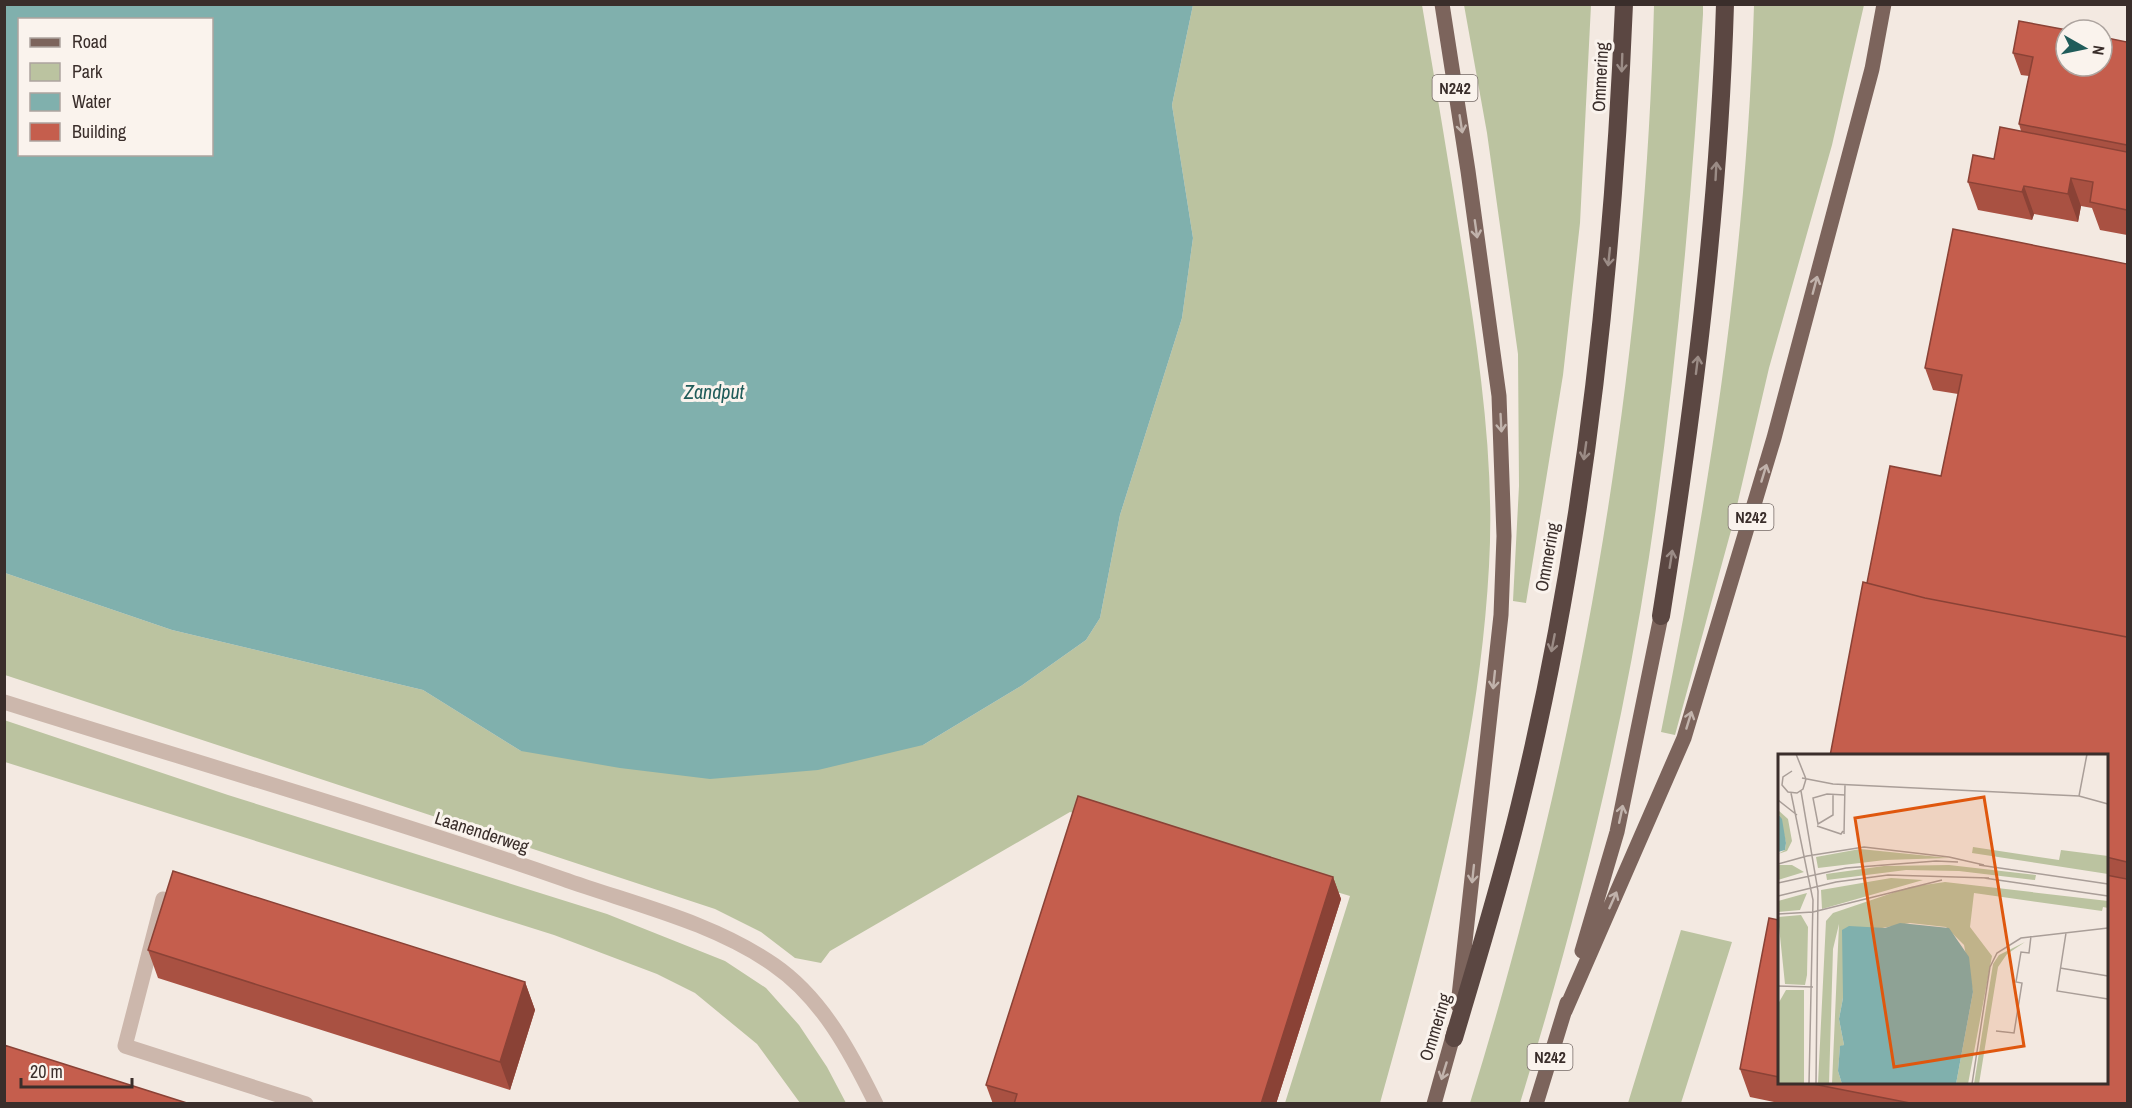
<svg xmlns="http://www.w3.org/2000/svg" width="2132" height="1108" viewBox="0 0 2132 1108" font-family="'Archivo Narrow',sans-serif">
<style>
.green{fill:#bbc3a0}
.water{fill:#80b0ad;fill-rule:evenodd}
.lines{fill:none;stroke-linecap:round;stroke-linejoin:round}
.lane{stroke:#ccb7ac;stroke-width:15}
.street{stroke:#ccb7ac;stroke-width:15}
.primary{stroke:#7c645c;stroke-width:15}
.highway{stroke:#5b4742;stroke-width:18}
.wall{fill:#a95142}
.shaded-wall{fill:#8a4236}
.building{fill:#c55e4d;stroke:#8a4236;stroke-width:1.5}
.oneway{stroke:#9b8c86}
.oneway2{stroke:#c1b3ac}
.labels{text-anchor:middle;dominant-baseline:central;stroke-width:6;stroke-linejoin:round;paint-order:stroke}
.shield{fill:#faf3ed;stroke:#746965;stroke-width:1.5}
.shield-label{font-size:16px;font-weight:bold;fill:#3a2e2b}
.street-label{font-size:18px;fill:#3a2e2b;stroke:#faf3ed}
.water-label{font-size:20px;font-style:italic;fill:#205c5a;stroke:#faf3ed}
.inset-road{fill:none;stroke:#a99e98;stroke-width:1.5}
.view{fill:#df570e;fill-opacity:0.15;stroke:#df570e;stroke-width:3}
.inset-edge{fill:none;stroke:#3a2e2b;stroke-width:3}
</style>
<rect width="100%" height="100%" fill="#f3e9e1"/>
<path class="green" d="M 1193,5 L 1422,5 C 1436,87 1450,171 1463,254 C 1479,357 1495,461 1489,566 C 1479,751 1429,926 1380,1103 L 1285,1103 L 1350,896 L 1070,812 L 830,951 L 821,963 L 795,958 L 761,932 L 715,909 L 5,675 L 5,573 L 172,630 L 423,690 L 521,751 L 923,745 L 1021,686 L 1086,640 L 1100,618 L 1120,515 L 1182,318 L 1193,238 L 1172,105 Z
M 1464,5 L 1591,5 L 1580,223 L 1563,375 L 1526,603 L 1513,601 L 1519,486 L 1518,354 L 1487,133 Z
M 1654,5 L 1703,5 L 1703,14 C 1692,196 1676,376 1649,557 C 1621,741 1575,925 1520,1103 L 1470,1103 C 1579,751 1645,374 1654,5 Z
M 1754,5 L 1864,5 L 1832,145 L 1769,368 L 1732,527 L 1675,735 L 1661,732 C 1710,492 1747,250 1754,5 Z
M 4,720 L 228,795 L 607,914 L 725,961 L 766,988 L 799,1025 L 827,1067 L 846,1103 L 800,1103 L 757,1044 L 695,993 L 657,974 L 554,935 L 5,762 Z
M 1681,930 L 1732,942 L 1681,1103 L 1628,1103 Z"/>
<path class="water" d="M 5,4 L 1193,5 L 1172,105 L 1193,238 L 1182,318 L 1120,515 L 1100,618 L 1086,640 L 1021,686 L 923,745 L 818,770 L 710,779 L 620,768 L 521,751 L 423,690 L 172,630 L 5,573 ZM 20,20 L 212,20 L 212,154 L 20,154 Z"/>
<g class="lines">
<path class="lane" d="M 163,899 L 125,1046 L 306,1104"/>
<path class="street" d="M 4,702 C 191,761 379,815 563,879 C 633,904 713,922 774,965 C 822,998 851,1053 876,1104"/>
<path class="primary" d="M 1442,4 L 1468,171 L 1499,396 L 1504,536 L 1501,615 L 1458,1005
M 1582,951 L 1617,832 L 1661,616
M 1565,1011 L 1684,738 L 1774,438 L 1872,69 L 1884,4
M 1434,1104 L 1455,1029
M 1536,1104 L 1567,1003"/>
<path class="highway" d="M 1661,616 C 1693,414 1719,210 1725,4
M 1454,1038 C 1477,960 1501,883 1520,804 C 1584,543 1613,273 1624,4"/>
</g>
<path class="wall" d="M 2127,42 L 2127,235 L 2100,230 L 2092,208 L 2081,206 L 2078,222 L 2034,214 L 2032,220 L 1978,210 L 1968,182 L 1994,159 L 2021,131 L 2019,124 L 2029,76 L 2021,75 L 2013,53 Z
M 2127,264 L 2127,1104 L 1784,1104 L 1750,1097 L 1740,1069 L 1779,920 L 1779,1083 L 2106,1083 L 2106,756 L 1867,583 L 1941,476 L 1958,394 L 1933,390 L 1925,368 Z
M 1333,877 L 1341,899 L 1276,1104 L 993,1104 L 986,1085 Z
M 148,950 L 525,982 L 535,1010 L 510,1090 L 158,978 Z"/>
<path class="shaded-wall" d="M 2071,178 L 2081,206 L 2078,222 L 2068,194 Z
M 2024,186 L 2034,214 L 2032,220 L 2022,192 Z
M 1333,877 L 1341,899 L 1276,1104 L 1261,1104 Z
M 525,982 L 535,1010 L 510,1090 L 500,1062 Z"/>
<path class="building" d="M 2019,21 L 2067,30 L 2066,30 L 2066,66 L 2102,66 L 2102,37 L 2127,42 L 2127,145 L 2019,124 L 2033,57 L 2013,53 Z
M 2000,127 L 2127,152 L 2127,210 L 2090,202 L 2093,182 L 2071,178 L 2068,194 L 2024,186 L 2022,192 L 1968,182 L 1973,155 L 1994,159 Z
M 1953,229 L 2127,264 L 2127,637 L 1925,598 L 1867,583 L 1890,466 L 1941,476 L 1962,375 L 1925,368 Z
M 1863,582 L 1925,598 L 2127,637 L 2127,862 L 2106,857 L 2106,756 L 1830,756 Z
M 1078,796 L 1333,877 L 1261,1104 L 1014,1104 L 1017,1094 L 986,1085 Z
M 173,871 L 525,982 L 500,1062 L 148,950 Z
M 2106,875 L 2127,879 L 2127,1104 L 1915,1104 L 1808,1083 L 2106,1083 Z
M 1769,918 L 1779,920 L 1779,1077 L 1740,1069 Z
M 4,1045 L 190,1104 L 4,1104 Z"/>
<defs><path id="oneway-shaft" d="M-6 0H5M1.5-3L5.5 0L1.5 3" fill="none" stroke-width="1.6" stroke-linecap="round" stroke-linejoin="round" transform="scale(1.5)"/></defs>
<g class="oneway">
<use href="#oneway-shaft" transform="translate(1622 63) rotate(92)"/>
<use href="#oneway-shaft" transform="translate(1716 171) rotate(-87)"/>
<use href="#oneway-shaft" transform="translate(1609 257) rotate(96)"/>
<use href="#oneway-shaft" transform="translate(1697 365) rotate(-83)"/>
<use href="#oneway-shaft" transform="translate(1585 451) rotate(98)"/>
<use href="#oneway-shaft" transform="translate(1671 559) rotate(-81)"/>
<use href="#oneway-shaft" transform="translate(1553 643) rotate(101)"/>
</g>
<g class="oneway2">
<use href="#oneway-shaft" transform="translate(1461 124) rotate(81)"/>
<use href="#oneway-shaft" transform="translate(1476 229) rotate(82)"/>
<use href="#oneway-shaft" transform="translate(1815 285) rotate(-75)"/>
<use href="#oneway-shaft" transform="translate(1501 423) rotate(87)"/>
<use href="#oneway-shaft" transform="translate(1764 473) rotate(-73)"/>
<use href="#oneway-shaft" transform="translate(1494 680) rotate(96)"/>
<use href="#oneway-shaft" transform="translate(1689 720) rotate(-73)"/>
<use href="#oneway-shaft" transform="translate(1621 814) rotate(-78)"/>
<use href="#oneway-shaft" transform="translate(1473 874) rotate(96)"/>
<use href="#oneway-shaft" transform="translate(1613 900) rotate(-66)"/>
<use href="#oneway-shaft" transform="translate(1444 1071) rotate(107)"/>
</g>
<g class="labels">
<g class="shield">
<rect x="1432.5" y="75" width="45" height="26" rx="4.5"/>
<rect x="1728.5" y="504" width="45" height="26" rx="4.5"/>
<rect x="1527.5" y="1044" width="45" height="26" rx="4.5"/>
</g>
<g class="shield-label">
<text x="1455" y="88">N242</text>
<text x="1751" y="517">N242</text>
<text x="1550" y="1057">N242</text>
</g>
<g class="street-label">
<text transform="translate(1600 77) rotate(-87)">Ommering</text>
<text transform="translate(1547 557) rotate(-80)">Ommering</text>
<text transform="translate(482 832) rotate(18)">Laanenderweg</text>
<text transform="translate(1435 1027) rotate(-73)">Ommering</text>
</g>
<g class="water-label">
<text x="714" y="391">Zandput</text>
</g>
</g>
<g transform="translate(1778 754)">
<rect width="330" height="330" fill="#f3e9e1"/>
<path d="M 0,56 L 10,65 L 14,87 L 9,97 L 0,100 L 7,96 L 8,89 ZM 195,93 L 281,106 L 283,96 L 330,102 L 330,120 L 194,99 ZM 82,95 L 171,104 L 107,106 L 40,114 L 38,103 ZM 0,111 L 14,111 L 26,118 L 0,126 ZM 171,111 L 258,121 L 257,126 L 181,117 L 128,116 L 49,126 L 48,120 L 106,112 ZM 113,124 L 145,126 L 44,155 L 43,136 ZM 167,128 L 330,147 L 330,154 L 325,153 L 324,157 L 196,139 L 192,173 L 214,202 L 190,330 L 178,330 L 195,238 L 186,191 L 168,173 L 132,169 L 65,181 L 65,244 L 61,265 L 66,291 L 62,293 L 60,317 L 64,330 L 54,330 L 61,170 L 55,195 L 51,330 L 40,330 L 48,167 L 55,159 L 132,133 ZM 29,139 L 22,156 L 0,158 L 0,147 ZM 23,161 L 30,173 L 29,221 L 27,231 L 7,230 L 0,163 ZM 247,188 L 229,200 L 220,213 L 201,330 L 196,330 L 215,210 L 221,201 ZM 8,236 L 26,236 L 26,330 L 0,330 L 0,250 Z" fill="#bbc3a0"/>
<path d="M 0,60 L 4,65 L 8,89 L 7,96 L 0,98 ZM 122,169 L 171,174 L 191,203 L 195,238 L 178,330 L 64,330 L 60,317 L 62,292 L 66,291 L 61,265 L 65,244 L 64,176 L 71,172 L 107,174 Z" fill="#80b0ad"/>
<path class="inset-road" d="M 14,17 L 5,23 L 4,31 L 10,38 L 19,39 L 25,35 L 28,25 L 18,0M 24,24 L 55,30 L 301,42 L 330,50M 23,37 L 40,137 L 38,330M 13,39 L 35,146 L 31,330M 55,40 L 55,61 L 40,70 L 35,44 L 49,40 L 67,41M 301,42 L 309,0M 0,46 L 19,61M 39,72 L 63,80 L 65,77M 66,80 L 67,30M 29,102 L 86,93 L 171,103 L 206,111M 158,107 L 180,108M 0,110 L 29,102M 201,111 L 330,130M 206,124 L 330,142M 0,129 L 68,114 L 158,107M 0,142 L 58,128 L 110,121 L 211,124M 35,158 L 164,126M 0,160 L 35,158M 288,179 L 279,237 L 330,245M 282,214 L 330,222M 0,232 L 35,233M 218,277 L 236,279 L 244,229 L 238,228 L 243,198 L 251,199 L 253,182M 194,330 L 212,213 L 219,199 L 243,184 L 330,174"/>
<path class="view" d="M 206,43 L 246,292 L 116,313 L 77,64 Z"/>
<rect width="330" height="330" class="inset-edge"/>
</g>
<rect width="2132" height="1108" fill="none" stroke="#3a2e2b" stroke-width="12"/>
<rect x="18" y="18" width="195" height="138" fill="#faf3ed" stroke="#ada49f" stroke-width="1.5"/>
<rect x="30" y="38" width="30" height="9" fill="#7c645c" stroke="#ada49f" stroke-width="1.5"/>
<text x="72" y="48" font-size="18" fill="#3a2e2b">Road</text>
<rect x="30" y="63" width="30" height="18" fill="#bbc3a0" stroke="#ada49f" stroke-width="1.5"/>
<text x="72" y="78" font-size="18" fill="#3a2e2b">Park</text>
<rect x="30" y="93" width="30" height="18" fill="#80b0ad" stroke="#ada49f" stroke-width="1.5"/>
<text x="72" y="108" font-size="18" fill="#3a2e2b">Water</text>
<rect x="30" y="123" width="30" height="18" fill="#c55e4d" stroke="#ada49f" stroke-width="1.5"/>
<text x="72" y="138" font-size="18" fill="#3a2e2b">Building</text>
<g transform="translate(2084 48) rotate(99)"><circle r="28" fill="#faf3ed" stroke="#ada49f" stroke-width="1.5"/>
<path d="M0-4.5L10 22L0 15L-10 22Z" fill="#205c5a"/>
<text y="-9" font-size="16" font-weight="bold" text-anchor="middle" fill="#3a2e2b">N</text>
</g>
<path d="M21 1078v9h111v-9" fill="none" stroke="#3a2e2b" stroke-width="3"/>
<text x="30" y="1078" font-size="18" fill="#3a2e2b" stroke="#faf3ed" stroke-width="4.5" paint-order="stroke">20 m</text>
</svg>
